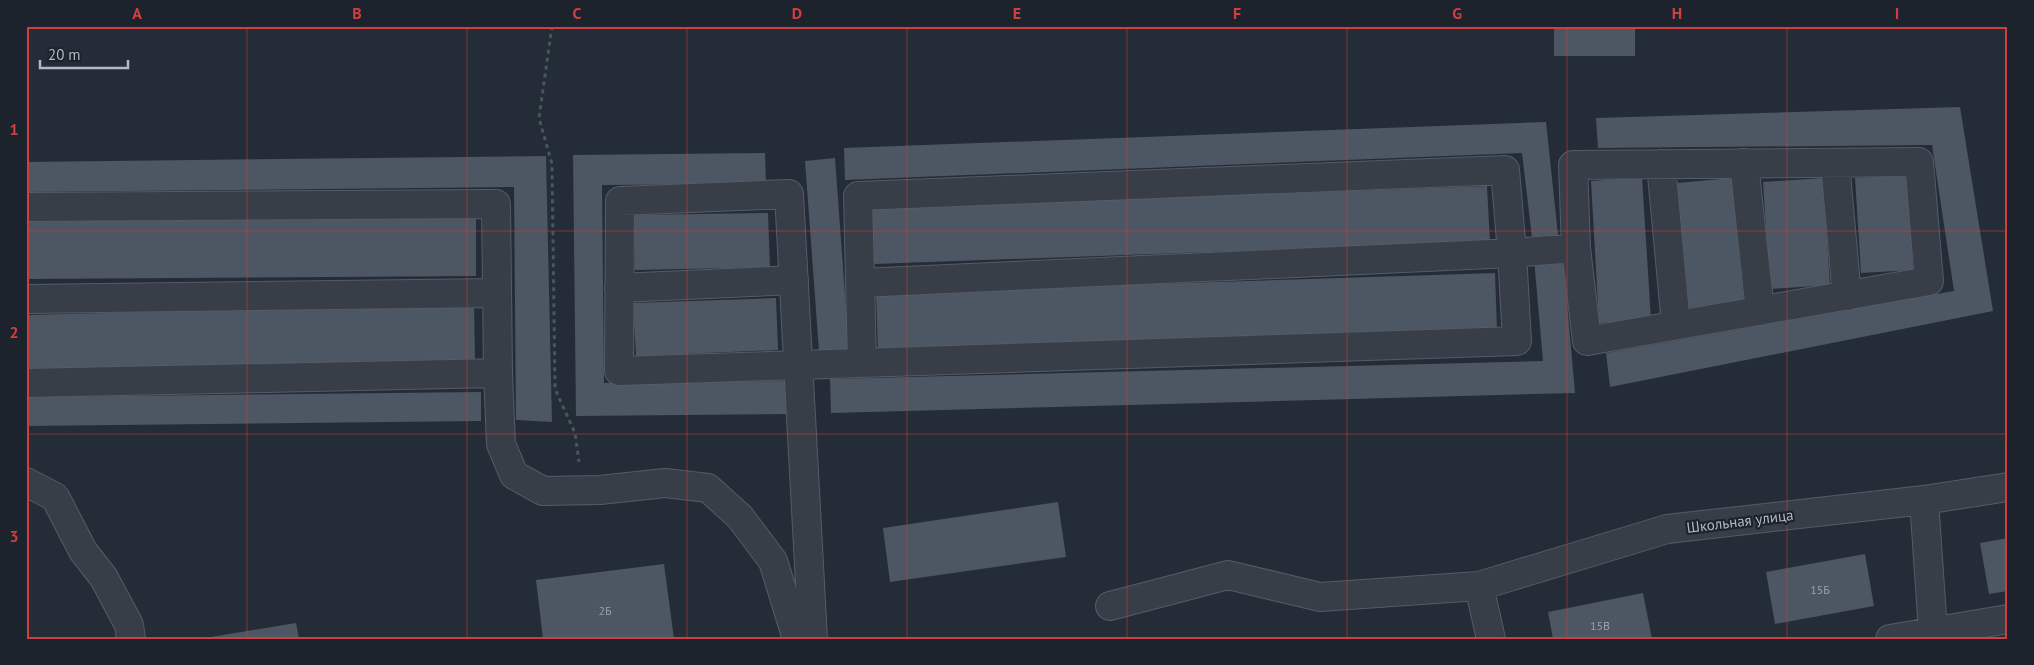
<svg xmlns="http://www.w3.org/2000/svg" width="2034" height="665" viewBox="0 0 2034 665" font-family="'PT Sans',sans-serif">
<style>
.building{fill:#4d5663}
.lines{fill:none;stroke-linecap:round;stroke-linejoin:round}
.minor-casing{stroke:#565c66;stroke-width:30}
.path{stroke:#48575a;stroke-width:3;stroke-dasharray:4 4;stroke-linecap:butt}
.minor{stroke:#383e48;stroke-width:28}
.grid{fill:none;stroke:#d13e3f;stroke-width:1;stroke-opacity:0.55}
.labels{text-anchor:middle;dominant-baseline:central;stroke-width:4.5;stroke-linejoin:round;paint-order:stroke}
.number-label{font-size:12px;fill:#9aa0ac}
.street-label{font-size:15px;fill:#b3b9c4;stroke:#1d232d}
.neatline{fill:none;stroke:#d13e3f;stroke-width:2}
.grid-label{font-size:16px;text-anchor:middle;font-weight:bold;fill:#d13e3f}
</style>
<rect width="100%" height="100%" fill="#242c37"/>
<path class="building" d="M 1554,26 L 1635,26 L 1635,56 L 1554,56 Z
M 1960,107 L 1993,311 L 1610,387 L 1606,353 L 1954,291 L 1932,145 L 1598,148 L 1596,118 Z
M 1546,122 L 1558,235 L 1532,238 L 1522,153 L 845,180 L 844,148 Z
M 765,153 L 766,184 L 602,185 L 604,383 L 787,381 L 788,414 L 576,416 L 573,155 Z
M 546,156 L 552,422 L 516,420 L 514,187 L 26,192 L 26,162 Z
M 835,158 L 849,349 L 819,351 L 805,161 Z
M 1907,175 L 1913,270 L 1861,273 L 1855,178 Z
M 1642,177 L 1651,320 L 1599,323 L 1591,181 Z
M 1732,178 L 1744,303 L 1689,308 L 1677,183 Z
M 1823,178 L 1830,285 L 1770,289 L 1763,182 Z
M 1487,186 L 1490,242 L 874,264 L 872,208 Z
M 768,213 L 770,267 L 635,270 L 634,215 Z
M 476,217 L 476,276 L 26,279 L 26,221 Z
M 1563,257 L 1575,393 L 831,413 L 830,379 L 1543,361 L 1534,259 Z
M 1495,273 L 1497,330 L 878,350 L 876,293 Z
M 776,298 L 778,350 L 636,356 L 633,303 Z
M 474,304 L 475,359 L 26,370 L 26,315 Z
M 481,392 L 481,421 L 26,426 L 26,397 Z
M 1058,502 L 1066,557 L 890,582 L 883,528 Z
M 2008,538 L 2008,591 L 1989,594 L 1980,543 Z
M 1865,554 L 1874,606 L 1775,624 L 1766,572 Z
M 664,564 L 674,639 L 543,639 L 536,580 Z
M 1643,593 L 1652,639 L 1553,639 L 1548,612 Z
M 296,623 L 299,639 L 205,639 L 205,638 Z"/>
<g class="lines">
<defs>
<path id="minor" d="M 1744,163 L 1760,311
M 1835,163 L 1847,296
M 1661,164 L 1676,325
M 26,207 L 496,204 L 498,373 L 501,444 L 514,475 L 543,491 L 600,490 L 665,483 L 708,488 L 740,517 L 773,561 L 797,639
M 860,283 L 1512,253 L 1576,248 L 1587,341 L 1929,281 L 1919,162 L 1573,165 L 1576,248
M 619,288 L 794,280
M 26,299 L 497,293
M 26,383 L 498,373
M 26,482 L 55,497 L 83,551 L 104,578 L 129,625 L 131,639
M 1924,500 L 1933,631
M 1479,586 L 1667,529 L 1924,500 L 2008,487
M 1110,606 L 1228,575 L 1320,597 L 1479,586 L 1491,639
M 813,639 L 789,194 L 620,201 L 619,371 L 1517,341 L 1512,253 L 1505,170 L 858,196 L 862,363
M 1890,639 L 2008,619"/>
</defs>
<use href="#minor" class="minor-casing"/>
<path class="path" d="M 552,26 L 539,118 L 552,164 L 555,389 L 575,433 L 579,462"/>
<use href="#minor" class="minor"/>
</g>
<path class="grid" d="M 247,26 L 247,639M 467,26 L 467,639M 687,26 L 687,639M 907,26 L 907,639M 1127,26 L 1127,639M 1347,26 L 1347,639M 1567,26 L 1567,639M 1787,26 L 1787,639M 26,231 L 2008,231M 26,434 L 2008,434"/>
<g class="labels">
<g class="number-label">
<text x="1820" y="589">15Б</text>
<text x="605" y="610">2Б</text>
<text x="1600" y="625">15В</text>
</g>
<g class="street-label">
<text transform="translate(1740 521) rotate(-7)">Школьная улица</text>
</g>
</g>
<rect width="2034" height="665" fill="none" stroke="#1d232d" stroke-width="55"/>
<path d="M40 60v8h88v-8" fill="none" stroke="#b3b9c4" stroke-width="2.5"/>
<text x="48" y="60" font-size="15" fill="#b3b9c4" stroke="#1d232d" stroke-width="4" paint-order="stroke">20 m</text>
<rect x="28" y="28" width="1978" height="610" class="neatline"/>
<g class="grid-label">
<text x="137" y="19">A</text>
<text x="357" y="19">B</text>
<text x="577" y="19">C</text>
<text x="797" y="19">D</text>
<text x="1017" y="19">E</text>
<text x="1237" y="19">F</text>
<text x="1457" y="19">G</text>
<text x="1677" y="19">H</text>
<text x="1897" y="19">I</text>
<text x="14" y="135">1</text>
<text x="14" y="338">2</text>
<text x="14" y="542">3</text>
</g>
</svg>
